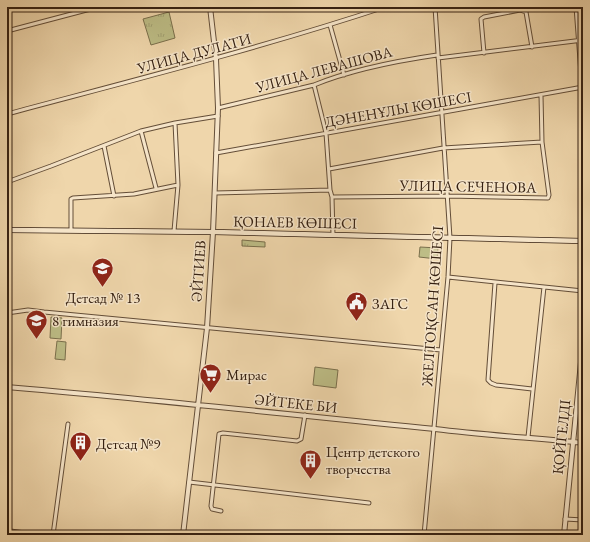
<svg xmlns="http://www.w3.org/2000/svg" width="590" height="542" viewBox="0 0 590 542" font-family="'EB Garamond',serif">
<style>
.grass{fill:url(#grass-tufts);stroke:#7a6f4c}
.garden{fill:#bdbd86;stroke:#7a6f4c}
.lines{fill:none;stroke-linecap:round;stroke-linejoin:round}
.minor-casing{stroke:#644e38;stroke-width:5}
.tertiary-casing{stroke:#644e38;stroke-width:6}
.secondary-casing{stroke:#362112;stroke-width:6}
.minor{stroke:#f5e4c8;stroke-width:3}
.tertiary{stroke:#f5e4c8;stroke-width:4}
.secondary{stroke:#f5e4c8;stroke-width:4.5}
.labels{text-anchor:middle;dominant-baseline:central;stroke-width:3;stroke-linejoin:round;paint-order:stroke}
.street-label{font-size:15px;fill:#362112;stroke:#f5e4c8}
.poi-label{font-size:15px;fill:#362112;stroke:#f5e4c8;text-anchor:start}
</style>
<defs>
<pattern id="grass-tufts" width="24" height="20" patternUnits="userSpaceOnUse"><rect width="24" height="20" fill="#bdbd86"/><path d="M3 7l-1-3M5 7V3M7 7l1-3M15 17l-1-3M17 17v-4M19 17l1-3" fill="none" stroke="#a3a273"/></pattern>
</defs>
<rect width="100%" height="100%" fill="#efd6ab"/>
<filter id="stains"><feTurbulence type="fractalNoise" baseFrequency=".005" numOctaves="4"/><feColorMatrix values="0 0 0 0 .2 0 0 0 0 .09 0 0 0 0 .02 0 0 0 .5 -.17"/></filter>
<radialGradient id="worn" r=".72"><stop offset=".6" stop-color="#630" stop-opacity="0"/><stop offset="1" stop-color="#630" stop-opacity=".3"/></radialGradient>
<path class="grass" d="M 169,12 L 175,38 L 151,45 L 143,19 Z
M 242,240 L 265,242 L 265,247 L 242,246 Z"/>
<path class="garden" d="M 420,247 L 438,248 L 437,259 L 419,257 Z
M 51,317 L 62,318 L 61,339 L 50,338 Z
M 57,341 L 66,342 L 65,360 L 55,359 Z
M 315,367 L 338,370 L 336,388 L 313,385 Z"/>
<g class="lines">
<defs>
<path id="minor" d="M 576,7 L 583,100
M 330,25 L 344,75
M 7,31 L 98,7
M 484,53 L 481,19 L 484,17 L 520,10 L 526,12 L 532,47
M 438,58 L 583,40
M 314,85 L 326,133 L 330,190 L 332,197 L 333,235
M 218,108 L 314,85 C 353,69 396,61 437,55
M 7,114 C 134,80 261,48 385,7
M 141,131 L 156,188
M 104,146 L 114,196
M 216,153 L 583,87
M 329,169 L 443,148 L 542,142
M 7,182 L 51,166 L 141,131 L 175,123 L 218,116
M 215,193 L 330,190
M 332,197 L 447,196 L 548,198 L 549,195 L 542,142 L 541,95
M 71,230 L 71,199 L 73,198 L 134,194 L 178,185
M 174,231 L 178,185 L 175,123
M 448,277 L 583,291
M 495,283 L 488,380 L 491,383 L 496,385 L 532,389
M 7,313 L 28,310 L 44,312 L 441,350
M 528,437 L 544,287
M 189,482 L 369,503
M 221,511 L 212,509 L 211,506 L 219,434 L 223,433 L 297,441 L 301,439 L 305,415
M 565,519 L 583,520
M 53,535 L 68,424
M 424,535 L 448,277 L 450,238 L 435,7"/>
<path id="tertiary" d="M 7,387 C 150,399 292,415 435,429 C 484,435 534,438 583,443
M 7,531 L 35,535
M 183,535 L 207,328 L 213,232 L 218,108 L 216,59 L 210,7
M 564,535 L 583,342"/>
<path id="secondary" d="M 7,230 L 213,232 L 583,241"/>
</defs>
<use href="#minor" class="minor-casing"/>
<use href="#tertiary" class="tertiary-casing"/>
<use href="#secondary" class="secondary-casing"/>
<use href="#minor" class="minor"/>
<use href="#tertiary" class="tertiary"/>
<use href="#secondary" class="secondary"/>
</g>
<defs>
<symbol id="school-pin" viewBox="-11 -11 22 30"><path d="M0 17L-7.5 6A9.5 9.5 0 1 1 7.5 6Z" fill="#8f2418" stroke="#f5e4c8"/><path d="M0-5L7-2L0 1L-7-2ZM-4 1L0 2.5L4 1V4Q0 6-4 4Z" fill="#fff"/></symbol>
<symbol id="civic-pin" viewBox="-11 -11 22 30"><path d="M0 17L-7.5 6A9.5 9.5 0 1 1 7.5 6Z" fill="#8f2418" stroke="#f5e4c8"/><path d="M-.6-6.5H3V-4.5H.6V-3L4-1V1h2V6H-6V1h2V-1L-.6-3ZM-1.2 2.5V6h2.4V2.5Z" fill="#fff"/></symbol>
<symbol id="supermarket-pin" viewBox="-11 -11 22 30"><path d="M0 17L-7.5 6A9.5 9.5 0 1 1 7.5 6Z" fill="#8f2418" stroke="#f5e4c8"/><path d="M-6-5.5h2.5l.6 2H6L4.5 2H-2.5L-4.4-4H-6ZM-1.5 3.2a1.3 1.3 0 1 0 .1 0ZM3 3.2a1.3 1.3 0 1 0 .1 0Z" fill="#fff"/></symbol>
<symbol id="building-pin" viewBox="-11 -11 22 30"><path d="M0 17L-7.5 6A9.5 9.5 0 1 1 7.5 6Z" fill="#8f2418" stroke="#f5e4c8"/><path d="M-4-6H4V6H1V3H-1V6H-4ZM-2.5-4.3h1.7v1.8h-1.7ZM.8-4.3h1.7v1.8H.8ZM-2.5-1h1.7V.8h-1.7ZM.8-1h1.7V.8H.8Z" fill="#fff"/></symbol>
</defs>
<g fill-rule="evenodd">
<use href="#school-pin" x="90" y="256" width="25" height="34"/>
<use href="#civic-pin" x="344" y="290" width="25" height="34"/>
<use href="#school-pin" x="24" y="308" width="25" height="34"/>
<use href="#supermarket-pin" x="198" y="362" width="25" height="34"/>
<use href="#building-pin" x="68" y="430" width="25" height="34"/>
<use href="#building-pin" x="298" y="448" width="25" height="34"/>
</g>
<g class="labels">
<g class="street-label">
<text transform="translate(194 53) rotate(-15)">УЛИЦА ДУЛАТИ</text>
<text transform="translate(324 69) rotate(-15)">УЛИЦА ЛЕВАШОВА</text>
<text transform="translate(398 109) rotate(-10)">ДӘНЕНҰЛЫ КӨШЕСІ</text>
<text transform="translate(468 186) rotate(1)">УЛИЦА СЕЧЕНОВА</text>
<text transform="translate(295 222) rotate(1)">ҚОНАЕВ КӨШЕСІ</text>
<text transform="translate(198 271) rotate(-86)">ӘЙТИЕВ</text>
<text transform="translate(432 306) rotate(-86)">ЖЕЛТОҚСАН КӨШЕСІ</text>
<text transform="translate(296 403) rotate(6)">ӘЙТЕКЕ БИ</text>
<text transform="translate(561 437) rotate(-84)">ҚОЙГЕЛДІ</text>
</g>
<g class="poi-label">
<text x="103" y="297" text-anchor="middle">Детсад № 13</text>
<text x="372" y="303">ЗАГС</text>
<text x="52" y="320">8 гимназия</text>
<text x="226" y="374">Мирас</text>
<text x="96" y="443">Детсад №9</text>
<text x="326" y="451">Центр детского<tspan x="326" dy="17">творчества</tspan></text>
</g>
</g>
<rect width="590" height="542" fill="none" stroke="#efd6ab" stroke-width="24"/>
<rect x="8" y="8" width="574" height="526" fill="none" stroke="#362112" stroke-width="2"/>
<rect x="12" y="12" width="566" height="518" fill="none" stroke="#362112"/>
<rect width="100%" height="100%" filter="url(#stains)"/>
<rect width="100%" height="100%" fill="url(#worn)"/>
</svg>
